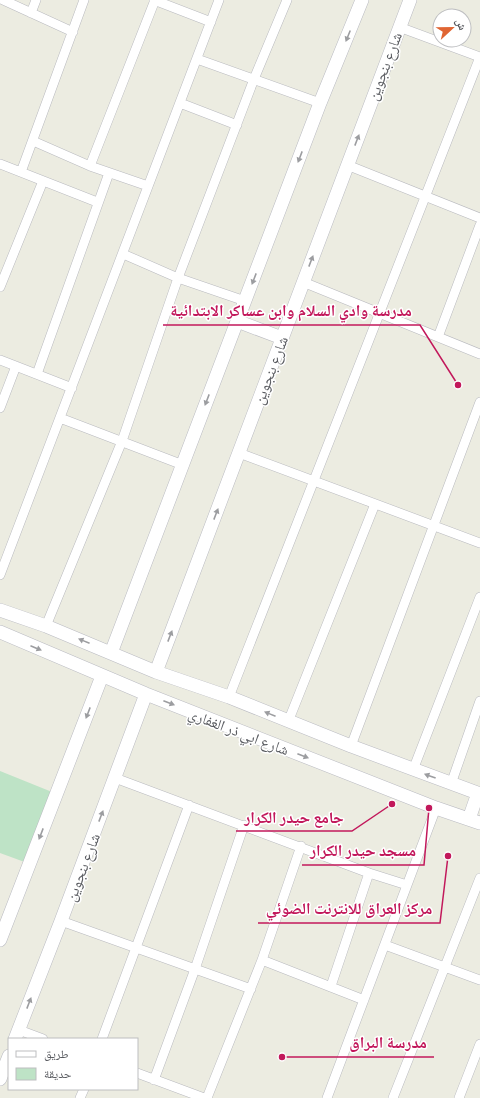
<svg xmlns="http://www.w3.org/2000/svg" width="480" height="1098" viewBox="0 0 480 1098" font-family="'Exo 2','Noto Naskh Arabic',sans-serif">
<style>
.green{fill:#bee3c6}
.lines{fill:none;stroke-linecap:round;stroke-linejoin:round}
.street-casing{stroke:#b9babf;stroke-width:10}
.secondary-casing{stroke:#babbc2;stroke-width:14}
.street{stroke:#fff;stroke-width:9}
.secondary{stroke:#fff;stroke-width:13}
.oneway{fill:#9c9da0}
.labels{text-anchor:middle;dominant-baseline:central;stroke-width:3;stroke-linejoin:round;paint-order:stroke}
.street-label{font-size:15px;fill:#5a5c61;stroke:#fff}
.leader{fill:none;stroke:#c2185b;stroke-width:1.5}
.callout-dot{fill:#c2185b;stroke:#fff;stroke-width:1.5}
.callout-label{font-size:16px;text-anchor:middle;font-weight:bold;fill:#c2185b;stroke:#fff;stroke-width:3;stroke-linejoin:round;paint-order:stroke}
</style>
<rect width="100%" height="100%" fill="#ecece1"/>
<path class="green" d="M 0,771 L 57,794 L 30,864 L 0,853 Z"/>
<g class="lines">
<defs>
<path id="street" d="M 3,0 L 73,32
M 154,0 L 211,22
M 31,13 L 36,0
M 399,27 L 480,57
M 197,59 L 320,103
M 180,103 L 237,125
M 33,141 L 90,166 L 148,186
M 0,164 L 97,202
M 347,165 L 480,218
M 90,166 L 155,0
M 21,172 L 84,0
M 123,254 L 178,278 L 245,301
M 303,282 L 480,354
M 0,287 L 43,181
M 438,337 L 480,225
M 0,360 L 72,388
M 37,374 L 109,173
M 0,408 L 16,366
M 60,418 L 183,465
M 239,453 L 480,543
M 0,575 L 219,0
M 46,626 L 122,441 L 178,278 L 254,79 L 287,0
M 229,697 L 480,57
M 288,722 L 375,504
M 351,746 L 480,402
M 413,770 L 480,597
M 115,778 L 369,873 L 407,885
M 451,784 L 480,701
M 61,921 L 251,989
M 385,945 L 480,980
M 262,960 L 364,1000
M 331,986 L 369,873
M 19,1030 L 43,1039
M 102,1039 L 189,805
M 137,1073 L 204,1098
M 154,1080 L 195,969 L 244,825
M 80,1098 L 84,1089
M 207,1098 L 262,960 L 301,846
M 327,1098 L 436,808
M 393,1098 L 480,878
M 459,1098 L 480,1044"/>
<path id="secondary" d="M 237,321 L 282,338
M 0,610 L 46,626 L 156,672 L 229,697 L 351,746 L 480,794
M 0,632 L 146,694 L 436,808 L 480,823
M 111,653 L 320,103 L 362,0
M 156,672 L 410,0
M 469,819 L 478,793
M 0,940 L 102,676
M 15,1039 L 61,921 L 146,694
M 0,1079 L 9,1056"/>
</defs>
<use href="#street" class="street-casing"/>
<use href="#secondary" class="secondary-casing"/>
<use href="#street" class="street"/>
<use href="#secondary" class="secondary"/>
</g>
<defs><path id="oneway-solid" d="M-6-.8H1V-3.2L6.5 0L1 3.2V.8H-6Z"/></defs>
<g class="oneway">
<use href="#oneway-solid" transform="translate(348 36) rotate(112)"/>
<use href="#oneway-solid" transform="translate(357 140) rotate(-69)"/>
<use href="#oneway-solid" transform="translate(300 157) rotate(111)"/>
<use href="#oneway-solid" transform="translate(311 261) rotate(-69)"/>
<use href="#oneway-solid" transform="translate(254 279) rotate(111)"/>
<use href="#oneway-solid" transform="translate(207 400) rotate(111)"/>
<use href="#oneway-solid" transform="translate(216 514) rotate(-69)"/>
<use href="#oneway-solid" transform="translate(170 636) rotate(-69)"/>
<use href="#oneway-solid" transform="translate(84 641) rotate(-158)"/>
<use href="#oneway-solid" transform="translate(36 648) rotate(23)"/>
<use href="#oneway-solid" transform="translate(169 703) rotate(21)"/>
<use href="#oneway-solid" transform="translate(88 713) rotate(111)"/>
<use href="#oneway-solid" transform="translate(270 714) rotate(-158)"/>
<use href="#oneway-solid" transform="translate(303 756) rotate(21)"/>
<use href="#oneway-solid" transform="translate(430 776) rotate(-160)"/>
<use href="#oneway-solid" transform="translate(101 816) rotate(-69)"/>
<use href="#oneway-solid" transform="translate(41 834) rotate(111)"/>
<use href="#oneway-solid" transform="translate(29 1003) rotate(-69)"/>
</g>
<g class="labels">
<g class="street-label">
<text transform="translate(384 66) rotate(-69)">شارع بنجوين</text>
<text transform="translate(270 370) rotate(-69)">شارع بنجوين</text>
<text transform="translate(239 731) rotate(21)">شارع ابي ذر الغفاري</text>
<text transform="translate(82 867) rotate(-69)">شارع بنجوين</text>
</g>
</g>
<path class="leader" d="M458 385L420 325H163M392 804L352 831H236M429 808L424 865H302M448 856L440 923H258M282 1057L341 1057H434"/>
<g class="callout-dot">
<circle cx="458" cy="385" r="4"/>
<circle cx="392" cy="804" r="4"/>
<circle cx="429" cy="808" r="4"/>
<circle cx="448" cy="856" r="4"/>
<circle cx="282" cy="1057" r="4"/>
</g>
<g class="callout-label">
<text x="291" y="316">مدرسة وادي السلام وابن عساكر الابتدائية</text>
<text x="294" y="823">جامع حيدر الكرار</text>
<text x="363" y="856">مسجد حيدر الكرار</text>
<text x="349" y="914">مركز العراق للانترنت الضوئي</text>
<text x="388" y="1048">مدرسة البراق</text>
</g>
<rect x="8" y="1038" width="130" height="52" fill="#ffffff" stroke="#bdbec0"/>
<rect x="16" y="1051" width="20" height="6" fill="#ffffff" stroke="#bdbec0"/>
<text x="44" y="1058" font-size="12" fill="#5a5c61">طريق</text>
<rect x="16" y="1068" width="20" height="12" fill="#bee3c6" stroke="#bdbec0"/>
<text x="44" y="1078" font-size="12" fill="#5a5c61">حديقة</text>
<g transform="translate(452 28) rotate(68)"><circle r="19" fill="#ffffff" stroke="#bdbec0"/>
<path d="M0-3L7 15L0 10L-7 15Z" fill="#e06533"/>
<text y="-6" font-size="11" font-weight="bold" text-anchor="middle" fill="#5a5c61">ش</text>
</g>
</svg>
